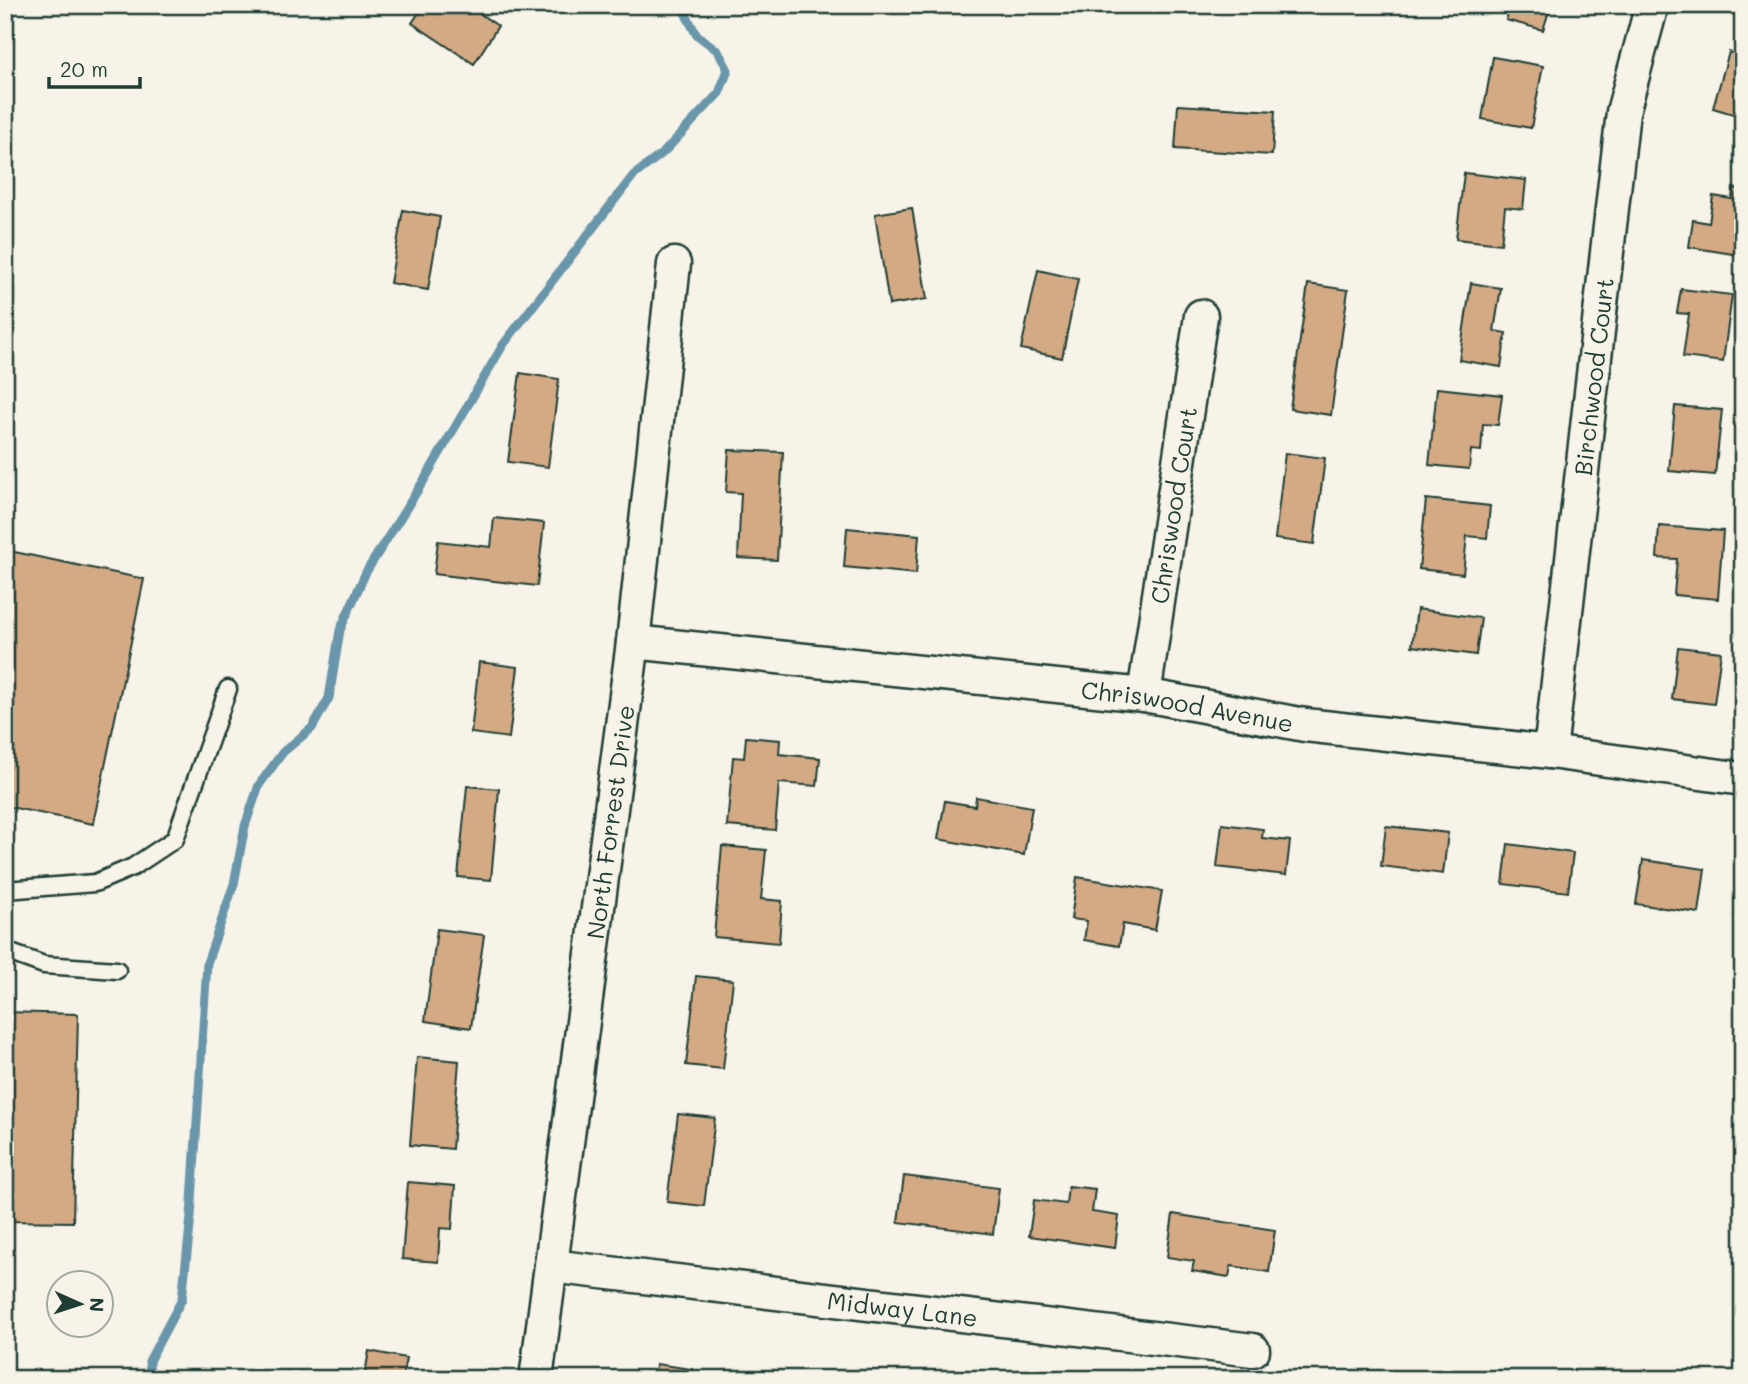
<svg xmlns="http://www.w3.org/2000/svg" width="1748" height="1384" viewBox="0 0 1748 1384" font-family="Mali,sans-serif">
<style>
.lines{fill:none;stroke-linecap:round;stroke-linejoin:round}
.stream{stroke:#6996aa;stroke-width:9}
.building{fill:#d4aa85;stroke:#1f3d34;stroke-width:2}
.lane-casing{stroke:#1f3d34;stroke-width:21}
.street-casing{stroke:#1f3d34;stroke-width:37}
.lane{stroke:#f7f3e8;stroke-width:16}
.street{stroke:#f7f3e8;stroke-width:32}
.labels{text-anchor:middle;dominant-baseline:central;stroke-width:6;stroke-linejoin:round;paint-order:stroke}
.street-label{font-size:24px;fill:#1f3d34;stroke:#f7f3e8}
</style>
<rect width="100%" height="100%" fill="#f7f3e8"/>
<filter id="ink" filterUnits="userSpaceOnUse"><feTurbulence type="fractalNoise" baseFrequency=".0143" numOctaves="2"/><feDisplacementMap in="SourceGraphic" scale="14" xChannelSelector="R" yChannelSelector="G"/><feConvolveMatrix kernelMatrix="1 2 1 2 8 2 1 2 1" color-interpolation-filters="sRGB"/></filter>
<g filter="url(#ink)">
<g class="lines">
<path class="stream" d="M 150,1379 L 149,1361 L 182,1299 L 191,1217 L 207,963 L 234,884 L 245,826 L 259,785 L 283,752 L 312,728 L 329,698 L 340,630 L 366,572 L 426,477 L 503,345 L 633,176 L 664,152 L 719,93 L 728,70 L 718,51 L 696,34 L 681,5"/>
</g>
<path class="building" d="M 424,5 L 467,5 L 498,26 L 474,64 L 412,23 Z
M 1511,5 L 1551,5 L 1543,30 L 1506,20 Z
M 1729,52 L 1743,56 L 1743,117 L 1713,108 Z
M 1493,57 L 1543,66 L 1531,128 L 1482,119 Z
M 1178,105 L 1275,111 L 1272,155 L 1175,149 Z
M 1464,173 L 1526,180 L 1523,209 L 1505,207 L 1501,244 L 1456,239 Z
M 1733,188 L 1743,190 L 1743,232 L 1739,255 L 1689,247 L 1693,220 L 1709,223 L 1713,196 L 1732,199 Z
M 912,208 L 927,299 L 889,305 L 875,214 Z
M 403,210 L 440,217 L 428,290 L 390,283 Z
M 1038,270 L 1078,279 L 1062,358 L 1021,349 Z
M 1471,283 L 1501,288 L 1494,331 L 1506,333 L 1501,367 L 1459,360 Z
M 1308,284 L 1348,290 L 1331,415 L 1290,409 Z
M 1681,289 L 1732,295 L 1723,362 L 1683,357 L 1689,314 L 1677,313 Z
M 520,373 L 559,379 L 548,467 L 508,462 Z
M 1437,388 L 1502,395 L 1498,425 L 1483,424 L 1481,451 L 1471,450 L 1469,469 L 1429,465 Z
M 1675,406 L 1722,410 L 1715,475 L 1669,471 Z
M 729,450 L 783,452 L 777,560 L 738,558 L 741,493 L 726,492 Z
M 1285,453 L 1325,458 L 1314,544 L 1275,539 Z
M 1426,499 L 1490,506 L 1487,538 L 1467,536 L 1463,574 L 1419,569 Z
M 494,518 L 544,523 L 537,586 L 434,574 L 438,541 L 491,547 Z
M 1659,526 L 1723,531 L 1718,599 L 1674,595 L 1677,559 L 1657,558 Z
M 847,528 L 919,535 L 916,574 L 844,567 Z
M 5,550 L 144,579 L 93,824 L 5,806 Z
M 1417,609 L 1481,618 L 1476,655 L 1412,646 Z
M 1678,647 L 1721,652 L 1714,704 L 1672,699 Z
M 479,662 L 518,667 L 509,738 L 471,733 Z
M 746,737 L 780,740 L 779,754 L 820,758 L 817,786 L 779,783 L 775,830 L 727,826 L 733,757 L 744,758 Z
M 467,786 L 499,789 L 491,880 L 458,877 Z
M 976,797 L 1032,807 L 1024,855 L 938,839 L 945,801 L 975,806 Z
M 1222,824 L 1263,829 L 1262,838 L 1290,841 L 1286,875 L 1217,867 Z
M 1386,826 L 1448,833 L 1443,874 L 1381,866 Z
M 1508,844 L 1573,853 L 1568,892 L 1503,884 Z
M 722,846 L 766,850 L 761,899 L 782,901 L 779,943 L 714,937 Z
M 1643,860 L 1705,869 L 1699,913 L 1636,904 Z
M 1077,877 L 1162,891 L 1155,930 L 1123,924 L 1119,946 L 1084,940 L 1087,921 L 1071,919 Z
M 437,929 L 484,935 L 471,1028 L 425,1021 Z
M 696,976 L 733,980 L 723,1069 L 686,1065 Z
M 5,1012 L 78,1014 L 73,1222 L 5,1221 Z
M 417,1057 L 459,1061 L 452,1149 L 410,1145 Z
M 678,1114 L 715,1118 L 704,1206 L 667,1202 Z
M 904,1176 L 999,1188 L 993,1234 L 898,1222 Z
M 408,1182 L 455,1186 L 452,1229 L 440,1228 L 438,1262 L 402,1259 Z
M 1068,1186 L 1095,1189 L 1092,1212 L 1119,1216 L 1115,1248 L 1029,1236 L 1034,1200 L 1066,1204 Z
M 1173,1214 L 1275,1230 L 1269,1272 L 1231,1266 L 1229,1277 L 1192,1271 L 1194,1261 L 1167,1257 Z
M 369,1351 L 406,1358 L 402,1379 L 364,1379 Z
M 656,1364 L 692,1369 L 691,1379 L 655,1379 Z"/>
<g class="lines">
<defs>
<path id="lane" d="M 5,890 L 95,883 L 133,867 L 175,839 L 228,689
M 5,951 L 44,965 L 117,970"/>
<g id="street">
<path id="s1" d="M 633,642 L 1144,695 L 1305,725 L 1550,752 L 1743,779"/>
<path id="s2" d="M 1144,695 L 1201,316"/>
<path id="s3" d="M 1550,752 L 1623,112 L 1652,5"/>
<path id="s4" d="M 551,1266 L 1253,1350"/>
<path id="s5" d="M 536,1379 L 633,642 L 674,264"/>
</g>
</defs>
<use href="#lane" class="lane-casing"/>
<use href="#street" class="street-casing"/>
<use href="#lane" class="lane"/>
<use href="#street" class="street"/>
</g>
</g>
<g class="labels">
<g class="street-label">
<text stroke="none"><textPath href="#s3" startOffset="378">Birchwood Court</textPath></text>
<text stroke="none"><textPath href="#s2" startOffset="192">Chriswood Court</textPath></text>
<text stroke="none"><textPath href="#s1" startOffset="558">Chriswood Avenue</textPath></text>
<text stroke="none"><textPath href="#s5" startOffset="562">North Forrest Drive</textPath></text>
<text stroke="none"><textPath href="#s4" startOffset="354">Midway Lane</textPath></text>
</g>
</g>
<rect width="1748" height="1384" fill="none" stroke="#f7f3e8" stroke-width="28"/>
<rect x="14" y="14" width="1720" height="1356" fill="none" stroke="#1f3d34" stroke-width="2.5" filter="url(#ink)"/>
<g transform="translate(80 1304) rotate(93)"><circle r="33" fill="#f7f3e8" stroke="#a1aaa0" stroke-width="2"/>
<path d="M0-5L12 26L0 18L-12 26Z" fill="#1f3d34"/>
<text y="-10" font-size="19" font-weight="bold" text-anchor="middle" fill="#1f3d34">N</text>
</g>
<path d="M49 77v10h91v-10" fill="none" stroke="#1f3d34" stroke-width="3.5"/>
<text x="60" y="77" font-size="21" fill="#1f3d34" stroke="#f7f3e8" stroke-width="5" paint-order="stroke">20 m</text>
</svg>
